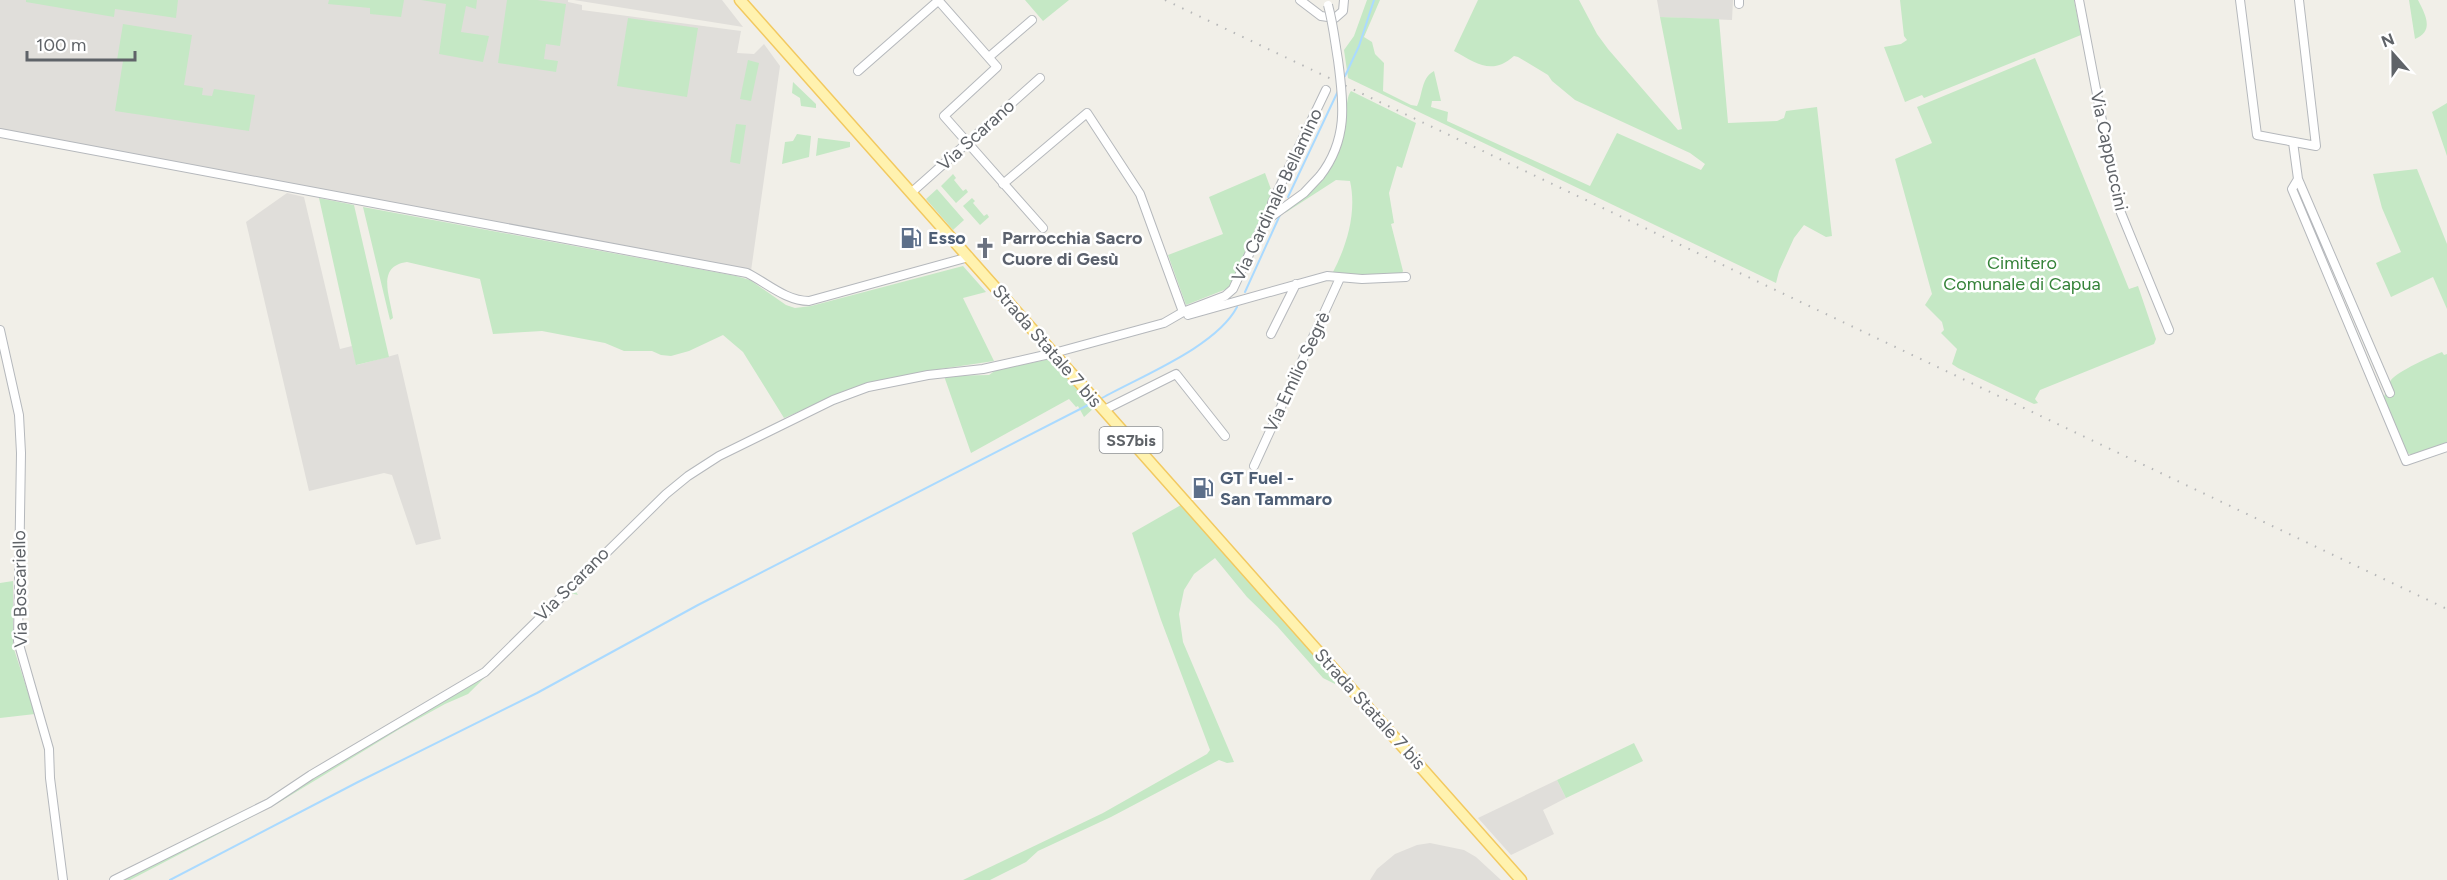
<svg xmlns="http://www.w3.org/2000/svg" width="2447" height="880" viewBox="0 0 2447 880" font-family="Figtree,sans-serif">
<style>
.industrial{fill:#e0deda}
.green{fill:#c5e8c5}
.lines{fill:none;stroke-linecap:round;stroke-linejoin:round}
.stream{stroke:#aadaff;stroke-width:2}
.minor-casing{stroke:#b5b8bc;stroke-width:10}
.major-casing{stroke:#f2c960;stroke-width:13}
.minor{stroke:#fff;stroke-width:8}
.major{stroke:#fff2af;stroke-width:10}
.rail{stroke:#b6b7b8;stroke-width:2;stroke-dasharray:1.5 8;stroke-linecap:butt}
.minor-bridge-casing{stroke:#b5b8bc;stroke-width:10;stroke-linecap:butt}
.minor-bridge{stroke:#fff;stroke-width:8}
.labels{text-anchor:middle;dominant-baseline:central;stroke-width:5;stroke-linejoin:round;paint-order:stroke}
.shield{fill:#fff;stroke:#8f9295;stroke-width:1.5}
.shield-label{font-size:16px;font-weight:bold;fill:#5f6368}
.street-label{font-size:18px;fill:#5f6368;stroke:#fff}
.service-label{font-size:18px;font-weight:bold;fill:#4e5e75;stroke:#fff;text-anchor:start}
.worship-label{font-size:18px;font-weight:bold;fill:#5b616d;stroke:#fff;text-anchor:start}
.park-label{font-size:18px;fill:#348238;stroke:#fff}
</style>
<rect width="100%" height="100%" fill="#f1efe8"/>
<path class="industrial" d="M 0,0 L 568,0 L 568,2 L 582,5 L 582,10 L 741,31 L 737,53 L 754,54 L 764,44 L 780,66 L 751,271 L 0,129 Z
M 574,0 L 722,0 L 743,27 Z
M 1657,0 L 1733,0 L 1732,20 L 1660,17 Z
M 287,193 L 304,197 L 340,349 L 352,346 L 357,365 L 398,354 L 441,539 L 416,545 L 392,475 L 384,473 L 309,491 L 246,222 Z
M 1557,780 L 1566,798 L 1543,810 L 1554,834 L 1511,855 L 1478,818 Z
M 1430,843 L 1464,850 L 1476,857 L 1501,880 L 1370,880 L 1377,869 L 1395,854 L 1417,845 Z"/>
<path class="green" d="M 26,0 L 178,0 L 176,18 L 115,9 L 114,17 L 26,2 Z
M 329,0 L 404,0 L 401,17 L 370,14 L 370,8 L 328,4 Z
M 421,0 L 477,0 L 476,9 L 466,6 L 461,32 L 489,36 L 483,62 L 439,54 L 446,4 Z
M 507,0 L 537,0 L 566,4 L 560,46 L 546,44 L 544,59 L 558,61 L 556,72 L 498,63 Z
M 1025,0 L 1069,0 L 1043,21 Z
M 1367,0 L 1380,0 L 1364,37 L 1372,42 L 1375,54 L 1384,63 L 1383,91 L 1411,105 L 1417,106 C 1423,94 1421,78 1434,71 L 1441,101 L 1432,101 L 1431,107 L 1448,112 L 1447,121 L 1590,186 L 1617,133 L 1701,170 L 1705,164 L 1690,153 L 1575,100 L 1552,81 L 1548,75 L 1518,57 L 1514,56 C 1492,76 1476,63 1454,51 L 1478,0 L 1579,0 L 1597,34 L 1608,49 L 1678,130 L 1682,129 L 1660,17 L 1719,19 L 1728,123 L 1777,121 L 1784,118 L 1786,111 L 1817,107 L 1832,236 L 1826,237 L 1804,225 L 1794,238 L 1779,271 L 1776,283 L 1348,78 L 1344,50 L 1354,36 Z
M 1900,0 L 2074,0 L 2081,35 L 1924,98 L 1922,95 L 1905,102 L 1884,47 L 1901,44 L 1907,40 L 1904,36 Z
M 2409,0 L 2418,0 C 2425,14 2435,31 2415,39 Z
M 628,18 L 698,28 L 687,97 L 617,86 Z
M 123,24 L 192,35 L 184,85 L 203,88 L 202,95 L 212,96 L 214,89 L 255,95 L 249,131 L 115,111 L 123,61 L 117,60 Z
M 2035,58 L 2129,289 L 2138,286 L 2156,339 L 2154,344 L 2040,390 L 2035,399 L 2038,403 L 2034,404 L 1958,368 L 1952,364 L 1957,349 L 1941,333 L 1944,330 L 1942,322 L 1925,305 L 1932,294 L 1895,159 L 1932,143 L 1917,107 Z
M 748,60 L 759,63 L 751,101 L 740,99 Z
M 793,82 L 816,104 L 816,108 L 801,106 L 800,98 L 792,93 Z
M 1351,91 L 1416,123 L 1402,168 L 1397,166 L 1389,193 L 1394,223 L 1391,224 L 1403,271 L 1402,273 L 1358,277 L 1333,272 C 1347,245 1357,212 1350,181 L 1336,180 L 1285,213 C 1300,191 1326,171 1339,149 C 1349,134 1343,101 1351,91 Z
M 2447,103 L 2447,156 L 2432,112 Z
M 736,124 L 746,125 L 740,164 L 730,162 Z
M 797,134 L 811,136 L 809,157 L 782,164 L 785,142 L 793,141 Z
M 818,138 L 850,142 L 850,147 L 816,156 Z
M 2417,169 L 2447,244 L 2447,309 L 2433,277 L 2391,297 L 2376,263 L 2401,252 L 2382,208 L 2373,174 Z
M 1265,173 L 1272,192 L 1229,288 L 1186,305 L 1168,255 L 1223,234 L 1209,197 Z
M 953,174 L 956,178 L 954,180 L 963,191 L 966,189 L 968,192 L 956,203 L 941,186 Z
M 937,189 L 964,220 L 953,230 L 926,199 Z
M 319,198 L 354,205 L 389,357 L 356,365 Z
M 972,198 L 975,201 L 973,203 L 984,216 L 987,214 L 989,217 L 980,225 L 963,206 Z
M 363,207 L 736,276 L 750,280 L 786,305 L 795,308 L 811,306 L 963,266 L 986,292 L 963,298 L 994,361 L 920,372 L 859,386 L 784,418 L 743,352 L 723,335 L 689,351 L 671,356 L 661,355 L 652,351 L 624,351 L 605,343 L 542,331 L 493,334 L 480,279 L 407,262 C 376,266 390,296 393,318 L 390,320 Z
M 2442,352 L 2444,355 L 2447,354 L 2447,444 C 2435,448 2416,459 2405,452 L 2383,399 C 2386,393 2387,386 2391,380 C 2397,372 2431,356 2442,352 Z
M 1050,359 L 1094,408 L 1084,417 L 1078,406 L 1076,407 L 1069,399 L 971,453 L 944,376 L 989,375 L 996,370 Z
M 1181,505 L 1334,677 L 1335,684 L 1323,678 L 1277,626 L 1247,597 L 1215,558 L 1194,574 L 1184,590 L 1179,614 L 1183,642 L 1234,762 L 1227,763 L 1219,760 L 1111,817 L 1038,851 L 1026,862 L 990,880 L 963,880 L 1103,813 L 1207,754 L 1210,750 L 1161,620 L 1132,533 Z
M 13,581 L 13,646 L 35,714 L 0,718 L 0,583 Z
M 574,589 L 578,595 L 570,593 L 468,694 L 445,704 L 398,730 L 278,803 L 130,880 L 120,880 L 298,788 L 474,683 Z
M 1634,743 L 1643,761 L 1566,798 L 1557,780 Z"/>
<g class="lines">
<path class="stream" d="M 1345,76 L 1359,46 L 1374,0
M 1288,197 L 1338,91
M 1245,292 L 1280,215
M 1102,398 C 1141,376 1216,347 1237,307
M 170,880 L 358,782 L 537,693 L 698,605 L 1090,404"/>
<defs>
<path id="minor" d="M 938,0 L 997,67 L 944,116 L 1043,228
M 1300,0 L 1321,16 L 1335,18 L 1343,11 L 1344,0
M 2079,0 L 2116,194 L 2121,213 L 2169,330
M 2240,0 L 2257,135 L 2316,146 L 2299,0
M 1739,4 L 1739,0
M 989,57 L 1032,20
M 858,71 L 939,0
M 0,133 L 747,273 C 767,283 786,301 809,301 L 969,257
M 2293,142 L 2298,179 L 2292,189 L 2406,461 L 2447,447
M 2298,179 L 2390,393
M 1003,184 L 1087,113 L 1140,194 L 1183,312
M 912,192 L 1040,78
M 1272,214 L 1272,203 L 1326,90
M 1188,315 L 1327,276 L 1362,279 L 1406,277
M 0,330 L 19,415 L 21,453 L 18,641 L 49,749 L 50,778 L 63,880
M 1271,334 L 1296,284
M 1104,410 L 1176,374 L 1225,436
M 1254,466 L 1340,278
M 114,880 L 269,803 L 311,775 L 485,672 L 666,494 L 688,476 L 719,456 L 833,400 L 868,387 L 928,375 L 983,369 L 1054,353 L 1164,323 L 1183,312 L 1225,296 L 1233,289 L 1264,222 L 1304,193 L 1320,176"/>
<path id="major" d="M 740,0 L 1521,880"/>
</defs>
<use href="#minor" class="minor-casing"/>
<use href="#major" class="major-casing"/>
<use href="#minor" class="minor"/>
<use href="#major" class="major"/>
<path class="rail" d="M 1165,0 L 2447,609"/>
<defs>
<path id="minor-bridge" d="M 1320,176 C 1348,140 1344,104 1338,60 C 1335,42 1333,23 1328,5"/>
</defs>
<use href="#minor-bridge" class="minor-bridge-casing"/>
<use href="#minor-bridge" class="minor-bridge"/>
</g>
<defs>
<symbol id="fuel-bare" viewBox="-9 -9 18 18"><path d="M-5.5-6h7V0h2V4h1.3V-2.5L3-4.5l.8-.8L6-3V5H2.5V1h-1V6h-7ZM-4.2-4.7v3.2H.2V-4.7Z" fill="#5c6f8a" stroke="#fff" stroke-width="2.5" paint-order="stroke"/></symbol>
<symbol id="church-bare" viewBox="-9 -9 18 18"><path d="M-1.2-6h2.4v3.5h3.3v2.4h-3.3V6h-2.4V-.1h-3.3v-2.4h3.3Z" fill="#6b7280" stroke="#fff" stroke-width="2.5" paint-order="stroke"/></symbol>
</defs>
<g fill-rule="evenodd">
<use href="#fuel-bare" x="896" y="223" width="30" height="30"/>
<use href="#church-bare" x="970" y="233" width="30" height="30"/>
<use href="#fuel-bare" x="1188" y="473" width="30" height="30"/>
</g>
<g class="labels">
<rect class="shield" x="1099.5" y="427" width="63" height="26" rx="4.5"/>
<g class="shield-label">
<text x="1131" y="440">SS7bis</text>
</g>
<g class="street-label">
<text transform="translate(976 135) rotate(-42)">Via Scarano</text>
<text transform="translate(2109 151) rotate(78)">Via Cappuccini</text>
<text transform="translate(1277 195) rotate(-65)">Via Cardinale Bellamino</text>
<text transform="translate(1047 346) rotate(49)">Strada Statale 7 bis</text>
<text transform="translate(1297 372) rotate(-65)">Via Emilio Segrè</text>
<text transform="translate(572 584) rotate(-45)">Via Scarano</text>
<text transform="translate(20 589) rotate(-91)">Via Boscariello</text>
<text transform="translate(1370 709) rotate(48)">Strada Statale 7 bis</text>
</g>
<g class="service-label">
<text x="928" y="238">Esso</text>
<text x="1220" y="478">GT Fuel -<tspan x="1220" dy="21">San Tammaro</tspan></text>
</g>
<g class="worship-label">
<text x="1002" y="238">Parrocchia Sacro<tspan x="1002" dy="21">Cuore di Gesù</tspan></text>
</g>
<g class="park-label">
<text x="2022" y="263">Cimitero<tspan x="2022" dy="21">Comunale di Capua</tspan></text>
</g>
</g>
<g transform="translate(2393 54) rotate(339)" stroke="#ffffff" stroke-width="4.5" paint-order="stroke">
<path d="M0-4.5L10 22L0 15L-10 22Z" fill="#5f6368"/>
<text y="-9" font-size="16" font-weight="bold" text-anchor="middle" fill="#5f6368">N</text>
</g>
<path d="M27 51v9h108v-9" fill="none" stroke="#5f6368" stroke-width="3"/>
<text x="36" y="51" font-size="18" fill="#5f6368" stroke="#ffffff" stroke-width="4.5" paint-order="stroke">100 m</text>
</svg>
